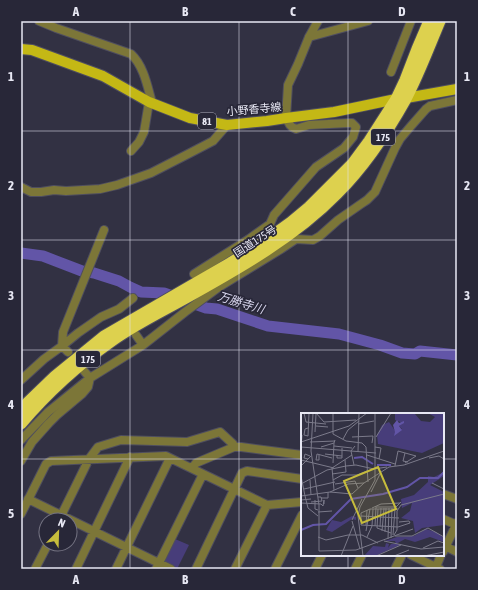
<svg xmlns="http://www.w3.org/2000/svg" width="478" height="590" viewBox="0 0 478 590" font-family="'Asap Condensed','Noto Sans JP',sans-serif">
<style>
.green{fill:#473d7a}
.lines{fill:none;stroke-linecap:round;stroke-linejoin:round}
.river{stroke:#6255a7;stroke-width:11}
.minor-casing{stroke:#4f4e5f;stroke-width:10}
.major-casing{stroke:#4f4e5f;stroke-width:12}
.highway-casing{stroke:#4f4e5f;stroke-width:13}
.minor{stroke:#7c7638;stroke-width:8}
.major{stroke:#c4b815;stroke-width:10}
.highway{stroke:#ddd14e;stroke-width:11}
.grid{fill:none;stroke:#e8e8f4;stroke-width:1;stroke-opacity:0.55}
.labels{text-anchor:middle;dominant-baseline:central;stroke-width:3.5;stroke-linejoin:round;paint-order:stroke}
.shield{fill:#282738;stroke:#aeaebc;stroke-width:1}
.shield-label{font-size:10px;font-weight:bold;fill:#e8e8f4}
.street-label{font-size:11px;fill:#e8e8f4;stroke:#282738}
.water-label{font-size:12px;font-style:italic;fill:#d8d6ed;stroke:#282738}
.inset-river{fill:none;stroke:#6255a7;stroke-width:2}
.inset-road{fill:none;stroke:#7b7a8a;stroke-width:1}
.view{fill:#c6bc3c;fill-opacity:0.15;stroke:#c6bc3c;stroke-width:2}
.inset-edge{fill:none;stroke:#e8e8f4;stroke-width:2}
.neatline{fill:none;stroke:#e8e8f4;stroke-width:1.5}
.grid-label{font-size:13px;text-anchor:middle;font-weight:bold;fill:#e8e8f4}
</style>
<rect width="100%" height="100%" fill="#323143"/>
<path class="green" d="M 175,539 L 189,545 L 177,569 L 163,563 Z"/>
<g class="lines">
<path class="river" d="M 21,253 L 43,256 L 82,271 L 94,273 L 119,281 L 130,287 L 141,292 L 164,293 L 206,308 L 217,309 L 268,326 L 339,334 L 380,345 L 402,353 L 415,354 L 420,351 L 457,355"/>
<defs>
<path id="minor" d="M 39,21 L 56,28 L 131,54 C 143,65 147,84 151,99 L 149,102 L 144,132 L 139,142 L 131,151
M 309,37 L 368,21
M 391,72 L 411,21
M 21,187 L 31,192 L 41,192 L 54,190 L 66,191 L 100,189 L 117,185 L 151,173 L 190,153 L 213,141 L 227,125
M 194,274 L 249,239 L 270,224 L 274,215 L 316,167 L 344,148 L 353,137 L 356,127 L 352,123 L 349,123 L 309,125 L 296,129 L 292,127 L 290,125 L 286,118 L 288,85 L 298,64 L 309,37 L 318,21
M 136,335 L 143,345
M 68,352 L 62,346 L 63,332 L 104,230
M 84,371 L 90,378
M 21,380 L 44,359 L 62,346 L 78,333 L 101,317 L 119,309 L 133,298
M 21,440 L 48,412 L 90,378 L 143,345 L 185,312 L 219,287 L 281,249 L 296,239 L 313,240 L 320,236 L 338,220 L 361,204 L 367,200 L 375,192 L 395,148 L 400,139 L 411,126 L 426,109 L 430,106 L 457,100
M 21,461 L 32,442 L 49,423 L 57,415 L 82,394 L 88,387 L 90,378
M 192,468 L 196,463 L 234,447 L 241,447 L 302,455
M 443,494 L 457,499
M 28,499 L 171,569
M 21,514 L 46,464 L 51,461 L 166,456 L 267,505 L 302,502
M 443,519 L 457,525
M 59,520 L 89,459 L 98,447 L 121,440 L 187,442 L 220,432 L 233,444 L 234,447
M 443,545 L 457,552
M 443,552 L 457,523
M 411,555 L 440,569
M 436,567 L 441,555
M 35,569 L 48,544
M 76,569 L 130,457
M 116,569 L 170,458
M 156,569 L 203,474
M 196,569 L 242,473 L 247,471 L 302,479
M 235,569 L 267,505
M 275,569 L 302,515
M 315,569 L 322,555
M 355,569 L 362,555
M 395,569 L 402,555"/>
<path id="major" d="M 21,49 L 32,50 L 103,76 L 149,102 L 190,118 L 227,125 L 267,121 L 286,118 L 334,112 L 396,99 L 406,98 L 457,89"/>
<path id="highway" d="M 21,411 L 28,402 L 55,376 L 104,336 L 230,263 L 259,245 L 291,222 L 309,207 L 352,164 L 369,141 L 396,99 L 405,80 L 417,49 L 429,21
M 21,424 C 48,392 78,365 112,341 C 136,324 163,311 188,297 C 240,268 295,237 337,194 C 365,166 387,133 406,99 C 419,74 429,47 440,21"/>
</defs>
<use href="#minor" class="minor-casing"/>
<use href="#major" class="major-casing"/>
<use href="#highway" class="highway-casing"/>
<use href="#minor" class="minor"/>
<use href="#major" class="major"/>
<use href="#highway" class="highway"/>
</g>
<path class="grid" d="M 130,21 L 130,569M 239,21 L 239,569M 348,21 L 348,414M 21,131 L 457,131M 21,240 L 457,240M 21,350 L 457,350M 21,459 L 302,459M 443,459 L 457,459M 348,555 L 348,569"/>
<g class="labels">
<g class="shield">
<rect x="198" y="113" width="18" height="16" rx="3"/>
<rect x="371" y="129" width="24" height="16" rx="3"/>
<rect x="76" y="351" width="24" height="16" rx="3"/>
</g>
<g class="shield-label">
<text x="207" y="121">81</text>
<text x="383" y="137">175</text>
<text x="88" y="359">175</text>
</g>
<g class="street-label">
<text transform="translate(254 109) rotate(-5)">小野香寺線</text>
<text transform="translate(255 241) rotate(-33)">国道175号</text>
</g>
<g class="water-label">
<text transform="translate(241 303) rotate(17)">万勝寺川</text>
</g>
</g>
<g transform="translate(301 413)">
<rect width="143" height="143" fill="#323143"/>
<path d="M 94,0 L 114,1 L 120,8 L 129,9 L 134,4 L 127,0 L 143,0 L 143,30 L 121,40 L 77,31 L 76,22 L 81,12 L 88,9 L 95,19 L 101,16 L 98,13 L 102,10 L 94,7 ZM 143,59 L 143,63 L 129,72 L 143,79 L 143,112 L 121,115 L 114,120 L 112,108 L 100,105 L 109,98 L 111,90 L 101,95 L 100,86 L 113,82 L 127,69 L 127,63 L 133,64 ZM 51,103 L 55,104 L 55,107 L 51,106 L 31,119 L 25,117 L 31,107 L 40,109 ZM 125,116 L 135,119 L 143,125 L 143,129 L 129,124 L 114,129 L 104,126 L 95,131 L 94,128 L 84,128 L 96,124 L 113,123 ZM 85,130 L 88,131 L 87,135 L 90,131 L 101,131 L 74,143 L 63,143 L 72,133 L 84,134 Z" fill="#473d7a"/>
<path d="M 96,7 L 98,10 L 103,8 L 103,10 L 98,13 L 101,17 L 93,23 L 94,19 L 92,12 Z" fill="#6255a7"/>
<path class="inset-river" d="M 53,45 L 61,44 L 72,51M 76,52 L 90,52M 0,117 L 12,112 L 25,111 L 50,86 L 82,81 L 106,74 L 119,65 L 137,65 L 143,59"/>
<path class="inset-road" d="M 3,0 L 5,9 L 25,11M 12,0 L 10,38 L 18,92 L 18,138 L 55,137 L 112,116M 15,0 L 23,9M 32,0 L 32,21 L 45,28 L 61,30 L 65,34 L 67,69M 23,9 L 55,7M 57,11 L 73,8M 15,13 L 27,14M 14,19 L 15,1M 7,23 L 8,0M 7,23 L 3,22 L 4,16 L 7,15M 51,24 L 72,23 L 71,30M 75,24 L 90,0M 42,26 L 47,17 L 58,8M 0,29 L 48,13 L 66,0M 9,29 L 34,28M 33,33 L 51,35M 0,34 L 75,40M 20,34 L 33,30 L 34,27M 74,34 L 80,35 L 78,46M 0,35 L 1,22M 57,39 L 58,0M 104,40 L 102,48 L 107,49M 24,41 L 41,43M 18,42 L 18,47 L 15,47 L 16,41 L 31,45M 36,42 L 36,45 L 41,45 L 41,35M 66,42 L 94,51M 128,45 L 138,43 L 143,46M 7,46 L 3,45 L 4,41 L 9,43M 0,47 L 33,55M 32,50 L 33,30M 53,52 L 50,38 L 54,33M 0,53 L 10,43M 94,53 L 97,38 L 115,43 L 104,50M 31,61 L 45,59 L 44,47M 0,63 L 4,83M 9,67 L 10,82M 32,67 L 41,62 L 56,62 L 66,58M 131,70 L 143,76M 0,71 L 26,57 L 45,53 L 55,52 L 73,56 L 86,54M 34,71 L 54,68 L 57,75M 3,76 L 34,69M 33,77 L 31,55 L 51,42M 29,79 L 51,81 L 63,70M 70,79 L 79,61M 0,83 L 29,79 L 47,71 L 63,70 L 88,54 L 103,52 L 143,38M 4,83 L 7,95 L 17,103M 20,85 L 27,85 L 27,79M 14,87 L 14,96 L 17,97M 10,89 L 21,88 L 20,84 L 17,84M 0,90 L 20,91 L 22,93 L 23,87 L 23,91M 0,90 L 0,87 L 10,86M 71,95 L 80,91 L 99,90M 77,96 L 76,115 L 90,120M 97,96 L 69,96 L 60,100 L 60,112 L 97,114 L 109,110M 17,99 L 31,98M 60,103 L 98,105M 51,107 L 61,86M 51,108 L 59,136M 98,109 L 108,108 L 109,110M 65,112 L 66,97M 74,113 L 75,94 L 95,94 L 100,89M 79,114 L 80,95M 65,118 L 69,96M 81,118 L 83,95M 84,119 L 85,95M 92,122 L 94,96M 93,122 L 96,117 L 96,98 L 100,92 L 143,81M 94,123 L 111,123 L 127,115 L 143,124M 17,124 L 25,127 L 47,122 L 61,122 L 77,130M 66,124 L 71,113 L 72,96M 90,125 L 91,95M 87,126 L 88,95M 83,128 L 120,136 L 143,134M 122,135 L 137,128 L 143,130M 40,143 L 52,113M 62,143 L 57,103 L 59,94 L 74,67 L 74,0M 75,143 L 100,132M 93,143 L 108,137M 123,143 L 143,139"/>
<path class="view" d="M 77,54 L 95,96 L 61,110 L 43,68 Z"/>
<rect width="143" height="143" class="inset-edge"/>
</g>
<rect width="478" height="590" fill="none" stroke="#282738" stroke-width="44"/>
<g transform="translate(58 532) rotate(23)"><circle r="19" fill="#282738" stroke="#757483"/>
<path d="M0-3L7 15L0 10L-7 15Z" fill="#c6bc3c"/>
<text y="-6" font-size="11" font-weight="bold" text-anchor="middle" fill="#e8e8f4">N</text>
</g>
<rect x="22" y="22" width="434" height="546" class="neatline"/>
<g class="grid-label">
<text x="76" y="16">A</text>
<text x="185" y="16">B</text>
<text x="293" y="16">C</text>
<text x="402" y="16">D</text>
<text x="11" y="81">1</text>
<text x="467" y="81">1</text>
<text x="11" y="190">2</text>
<text x="467" y="190">2</text>
<text x="11" y="300">3</text>
<text x="467" y="300">3</text>
<text x="11" y="409">4</text>
<text x="467" y="409">4</text>
<text x="11" y="518">5</text>
<text x="467" y="518">5</text>
<text x="76" y="584">A</text>
<text x="185" y="584">B</text>
<text x="293" y="584">C</text>
<text x="402" y="584">D</text>
</g>
</svg>
